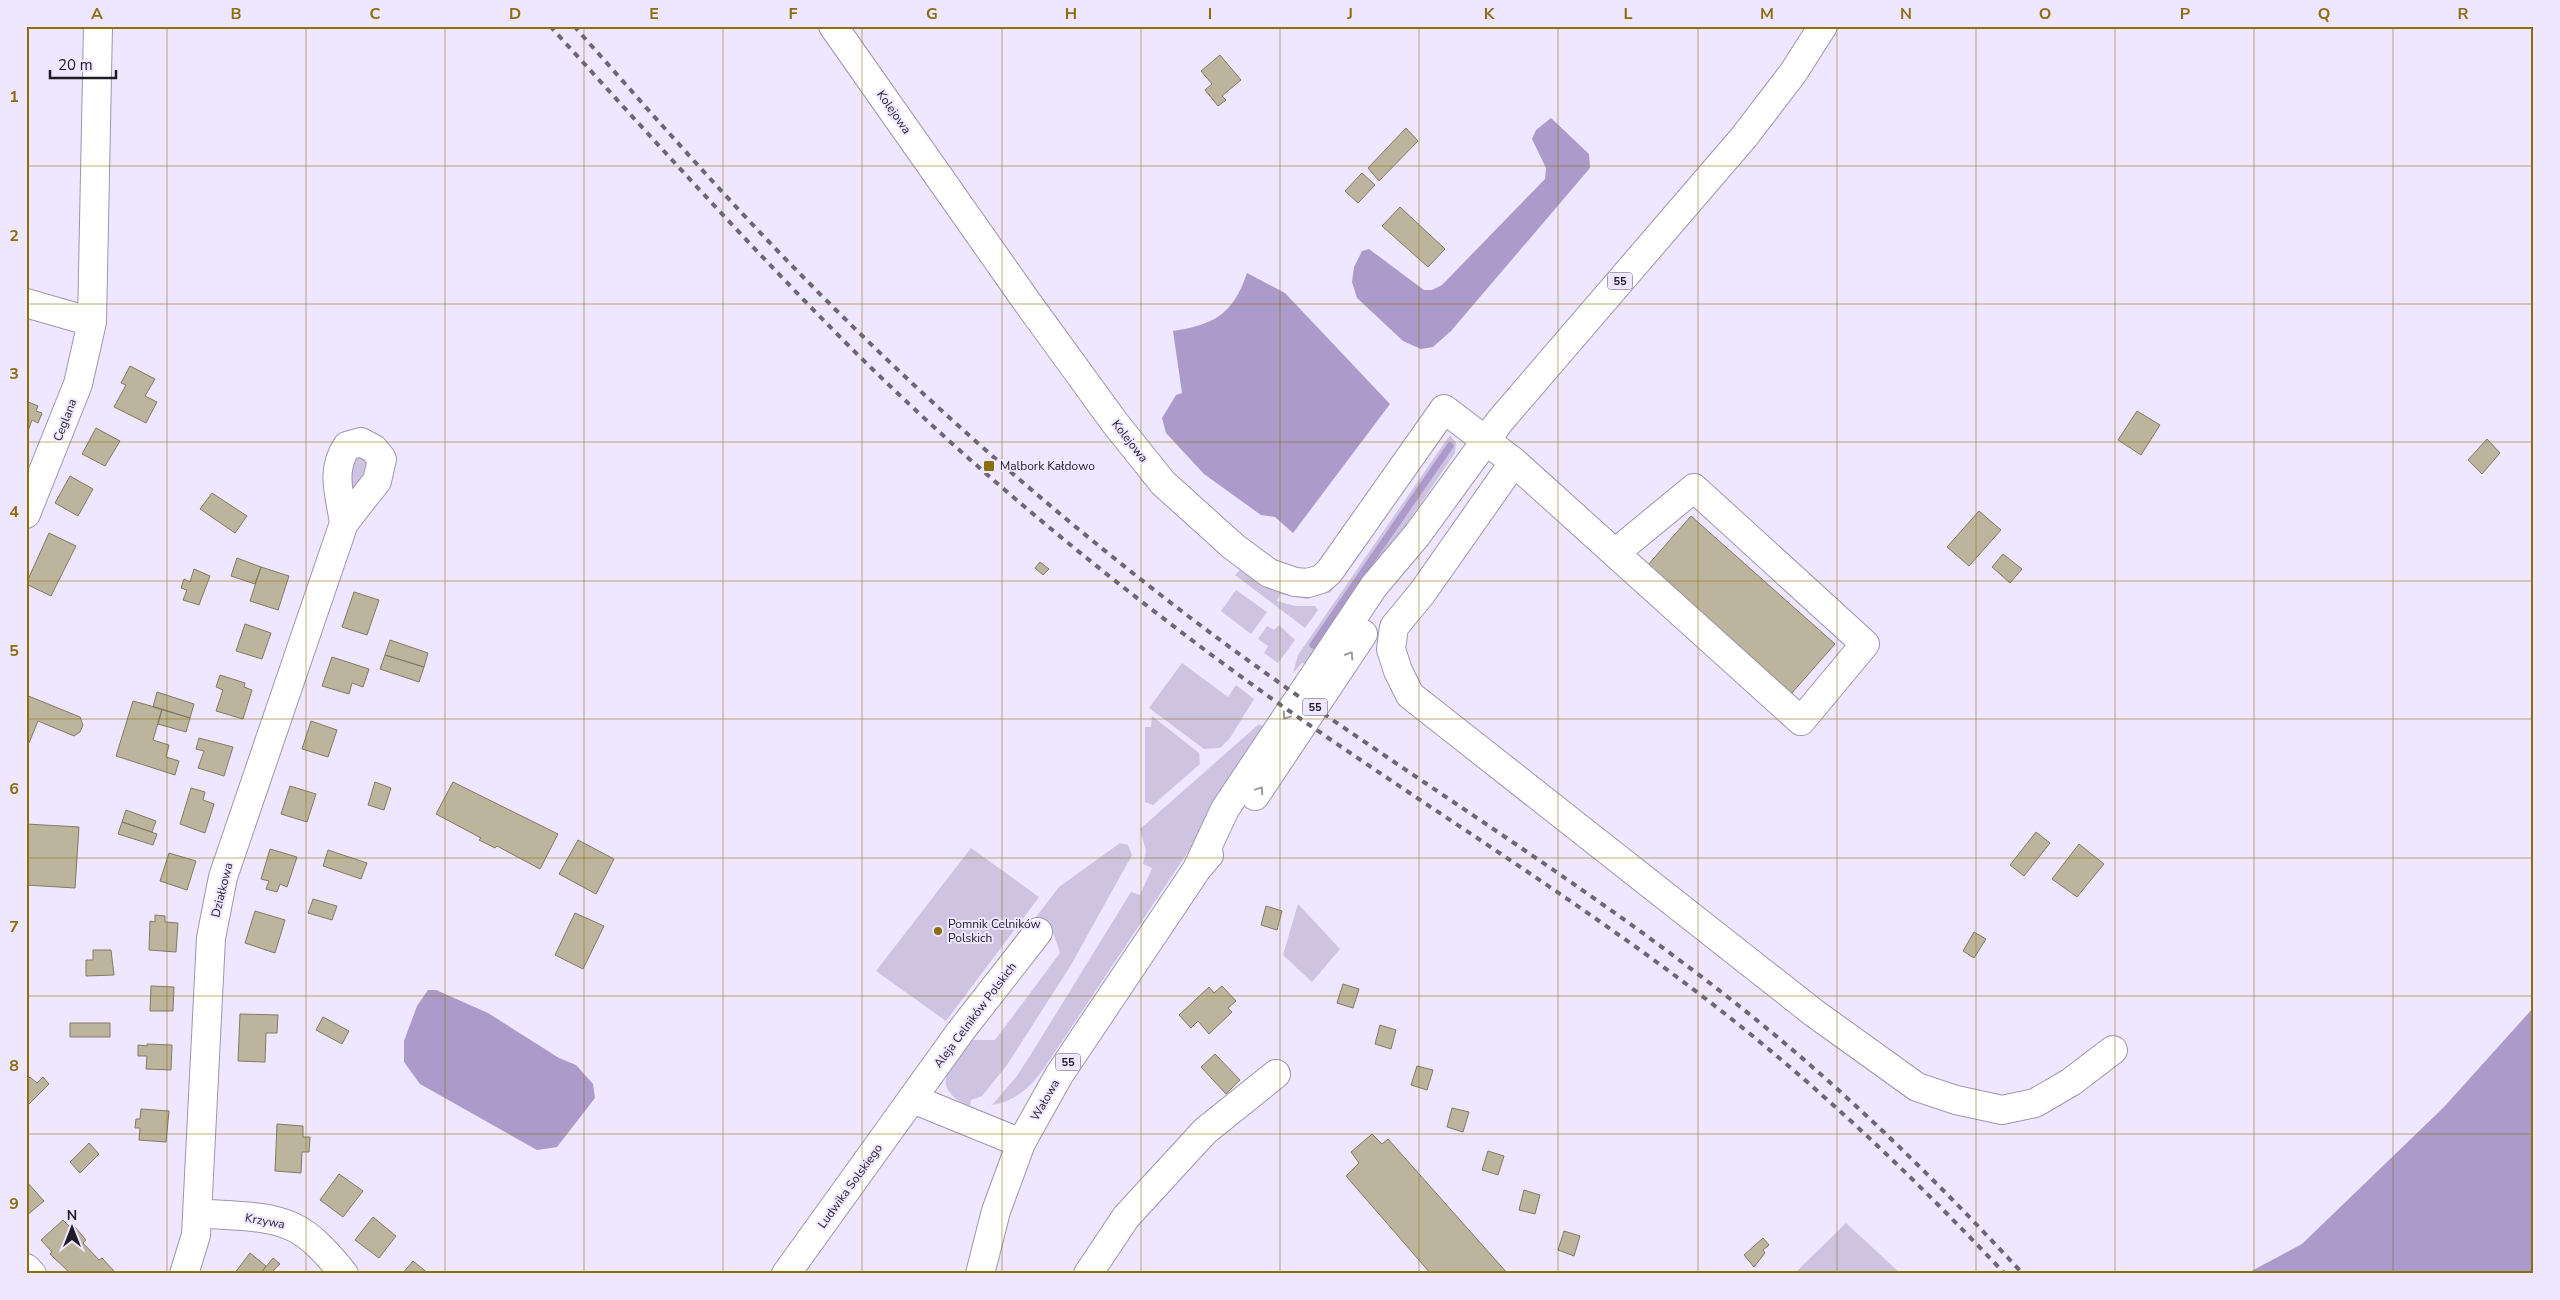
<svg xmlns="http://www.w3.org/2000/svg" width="2560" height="1300" viewBox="0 0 2560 1300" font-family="'Nunito Sans',sans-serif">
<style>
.green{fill:#cec4e2}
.water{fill:#ac9aca}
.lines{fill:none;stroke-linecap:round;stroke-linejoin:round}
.stream{stroke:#ac9aca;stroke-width:7}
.building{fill:#bdb49d;stroke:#827a64}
.minor-casing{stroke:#9e96ad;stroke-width:30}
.major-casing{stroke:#9e96ad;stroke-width:30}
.minor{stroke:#fff;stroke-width:28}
.major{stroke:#fff;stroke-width:28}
.rail{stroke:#6c6776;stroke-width:4;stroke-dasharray:6 6;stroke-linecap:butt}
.oneway{stroke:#9a999d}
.grid{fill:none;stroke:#8a6e0f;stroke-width:1;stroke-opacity:0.55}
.poi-dot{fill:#8a6e0f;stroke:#efe6ff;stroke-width:2}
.labels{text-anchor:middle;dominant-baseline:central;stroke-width:4;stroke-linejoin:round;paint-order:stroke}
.shield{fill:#efe6ff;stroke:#5d5966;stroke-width:1}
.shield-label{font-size:11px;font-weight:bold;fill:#1f1c25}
.street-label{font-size:12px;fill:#1f1c25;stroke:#efe6ff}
.poi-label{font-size:12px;fill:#1f1c25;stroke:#efe6ff;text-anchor:start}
.neatline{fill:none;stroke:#8a6e0f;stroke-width:2}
.grid-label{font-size:16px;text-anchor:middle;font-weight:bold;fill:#8a6e0f}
</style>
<rect width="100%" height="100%" fill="#efe6ff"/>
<path class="green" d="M 1450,435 L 1456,443 L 1455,453 L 1302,678 L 1305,664 L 1302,663 L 1293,673 L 1298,655 Z
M 351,454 L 374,456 L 351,500 L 346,463 Z
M 1382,515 L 1331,592 L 1307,599 L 1280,594 L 1277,601 L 1295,606 L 1315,606 L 1318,610 L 1305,628 L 1235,575 L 1240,570 L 1262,586 L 1296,588 Z
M 1236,590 L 1267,612 L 1251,634 L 1221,611 Z
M 1279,625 L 1295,640 L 1278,663 L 1264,653 L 1268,646 L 1258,639 L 1267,626 L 1274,630 Z
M 1182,663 L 1228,697 L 1236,685 L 1254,699 L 1230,738 L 1220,748 L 1204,749 L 1149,708 Z
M 1152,716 L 1199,753 L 1200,764 L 1153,805 L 1145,802 L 1145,727 L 1151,727 Z
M 1259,724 L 1269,730 L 1043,1070 C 1029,1088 1016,1101 992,1105 L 1017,1076 L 1033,1051 L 1131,892 L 1140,895 L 1152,868 L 1143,864 L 1146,851 L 1140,829 Z
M 1120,843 L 1128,845 L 1132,855 L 1071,965 L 1007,1065 L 982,1096 L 971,1100 L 970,1106 C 956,1101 941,1090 947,1074 L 972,1040 L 995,1040 L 1060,953 L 1054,935 L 1036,917 L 1059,887 Z
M 971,848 L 1039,897 L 946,1021 L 876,971 Z
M 1298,904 L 1340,949 L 1312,982 L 1283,955 Z
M 1846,1223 L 1900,1273 L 1900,1274 L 1800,1274 L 1797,1271 Z"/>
<path class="water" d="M 1551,118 L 1589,154 L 1590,168 L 1451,331 L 1433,347 L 1421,349 L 1403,341 L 1357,298 L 1352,282 L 1354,267 L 1362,251 L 1369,249 L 1424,290 L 1432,290 L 1442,285 L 1545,179 L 1546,168 L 1532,139 L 1536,130 Z
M 1247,273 L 1285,293 L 1390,404 L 1293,533 L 1275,517 L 1261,515 L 1204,474 L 1166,433 L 1162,418 L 1176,395 L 1182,393 L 1173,331 C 1213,325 1233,315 1247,273 Z
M 428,990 L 436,990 L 488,1013 L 559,1058 L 576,1065 L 593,1084 L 595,1098 L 557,1147 L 537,1150 L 420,1084 L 404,1062 L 404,1041 L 417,1006 Z
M 2534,1007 L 2534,1274 L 2246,1274 L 2302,1244 L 2444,1107 Z"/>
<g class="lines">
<path class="stream" d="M 1313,645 L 1450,446"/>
</g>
<path class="building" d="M 1220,55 L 1241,80 L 1222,96 L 1226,100 L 1218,106 L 1205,90 L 1212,84 L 1201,71 Z
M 1406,128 L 1418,141 L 1379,181 L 1368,168 Z
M 1362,173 L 1375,185 L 1358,203 L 1345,191 Z
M 1400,207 L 1445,249 L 1428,267 L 1382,226 Z
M 130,366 L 155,379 L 145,396 L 157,402 L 146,423 L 114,407 L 126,385 L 121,383 Z
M 26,401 L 38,406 L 36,411 L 42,413 L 38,423 L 32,420 L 28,431 Z
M 2137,411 L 2160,425 L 2141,455 L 2118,440 Z
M 96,428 L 120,441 L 105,466 L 82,454 Z
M 2487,439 L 2500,453 L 2482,474 L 2468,460 Z
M 70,476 L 93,489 L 78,516 L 55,503 Z
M 212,493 L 247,516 L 235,533 L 200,509 Z
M 1979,511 L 2001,530 L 1969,566 L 1947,547 Z
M 1691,516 L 1835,644 L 1791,694 L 1647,566 Z
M 49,533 L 76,546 L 51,596 L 26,584 Z
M 2003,554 L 2022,569 L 2010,583 L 1992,567 Z
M 237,558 L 261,567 L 255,584 L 231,576 Z
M 1040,562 L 1049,569 L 1043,575 L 1035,568 Z
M 261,567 L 289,576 L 278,610 L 250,601 Z
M 194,569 L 210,576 L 199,605 L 183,600 L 187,590 L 181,588 L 184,579 L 190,582 Z
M 354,592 L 379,600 L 367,635 L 342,627 Z
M 245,624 L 271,633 L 262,659 L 236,651 Z
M 390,640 L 428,653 L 424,667 L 385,655 Z
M 385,655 L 424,667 L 419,682 L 380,669 Z
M 332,657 L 369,669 L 363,687 L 352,683 L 349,694 L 322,686 Z
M 220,675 L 245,683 L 244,687 L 252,690 L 243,719 L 216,711 L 223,690 L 216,687 Z
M 157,692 L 194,704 L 190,718 L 153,707 Z
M 26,695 L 80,717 L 83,725 L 80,732 L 74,736 L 38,721 L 29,743 L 26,742 Z
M 133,701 L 162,709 L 153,740 L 169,745 L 166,757 L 179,761 L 175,775 L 116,756 Z
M 162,709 L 190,718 L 186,732 L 158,724 Z
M 311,721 L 337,730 L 328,757 L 302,749 Z
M 199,738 L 233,747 L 224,776 L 198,768 L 204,751 L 196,749 Z
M 375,782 L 391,788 L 384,810 L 368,805 Z
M 453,782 L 558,834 L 540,869 L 497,846 L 495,848 L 479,840 L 481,838 L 436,814 Z
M 290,786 L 316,794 L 307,822 L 281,814 Z
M 191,788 L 205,792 L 203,800 L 214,804 L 205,833 L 180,824 Z
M 126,810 L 156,821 L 152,832 L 122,822 Z
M 122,822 L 157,834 L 153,845 L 118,834 Z
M 26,824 L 79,827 L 75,888 L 26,885 Z
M 2036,832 L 2050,843 L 2024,876 L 2010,865 Z
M 578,840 L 614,859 L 596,894 L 559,874 Z
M 2079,844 L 2104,864 L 2077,897 L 2052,879 Z
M 270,849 L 297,857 L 287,887 L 280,884 L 277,892 L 266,889 L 269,881 L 261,879 Z
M 328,850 L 367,863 L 361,879 L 323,866 Z
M 169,853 L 196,861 L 187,890 L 160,881 Z
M 313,899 L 337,906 L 332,920 L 308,913 Z
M 1266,906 L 1282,911 L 1277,930 L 1261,925 Z
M 255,911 L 285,920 L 275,953 L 245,943 Z
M 575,913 L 604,926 L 583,969 L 555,955 Z
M 155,915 L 165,916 L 165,922 L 178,923 L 176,952 L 149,950 L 150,921 L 155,922 Z
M 1974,932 L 1986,939 L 1974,958 L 1963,951 Z
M 93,950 L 111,950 L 114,975 L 86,976 L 86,960 L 93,960 Z
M 1343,984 L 1359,989 L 1353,1008 L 1337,1003 Z
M 151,986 L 174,987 L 173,1011 L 150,1011 Z
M 1222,986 L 1236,1001 L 1228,1008 L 1232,1012 L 1209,1034 L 1198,1021 L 1191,1028 L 1179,1015 L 1209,987 L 1214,993 Z
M 240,1014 L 278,1015 L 277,1033 L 266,1033 L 265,1062 L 238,1061 Z
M 323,1017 L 349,1031 L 342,1044 L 316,1030 Z
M 70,1023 L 110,1023 L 110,1037 L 70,1037 Z
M 1380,1025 L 1396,1030 L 1391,1049 L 1375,1044 Z
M 147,1044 L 172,1045 L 171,1070 L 146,1069 L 147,1056 L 138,1056 L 138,1045 L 147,1046 Z
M 1215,1054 L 1240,1080 L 1226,1094 L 1201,1067 Z
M 1417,1066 L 1433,1070 L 1427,1090 L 1411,1085 Z
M 30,1077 L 37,1083 L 43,1077 L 49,1084 L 26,1107 L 26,1081 Z
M 1452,1108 L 1469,1112 L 1463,1132 L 1447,1127 Z
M 141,1109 L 169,1111 L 166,1142 L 139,1140 L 140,1128 L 135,1128 L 136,1119 L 140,1119 Z
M 277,1124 L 303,1126 L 303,1137 L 310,1137 L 309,1152 L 302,1152 L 301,1173 L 275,1171 Z
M 1372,1134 L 1382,1144 L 1388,1139 L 1508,1274 L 1431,1274 L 1346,1176 L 1359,1163 L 1351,1152 Z
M 89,1143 L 99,1154 L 80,1173 L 70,1162 Z
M 1488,1151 L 1504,1156 L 1498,1175 L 1482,1170 Z
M 339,1174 L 363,1191 L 343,1217 L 320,1200 Z
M 26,1181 L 44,1201 L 26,1216 Z
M 1524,1190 L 1540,1195 L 1535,1214 L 1519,1210 Z
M 373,1217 L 396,1236 L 379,1258 L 355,1240 Z
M 63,1220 L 72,1229 L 75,1227 L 86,1240 L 83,1243 L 99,1260 L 102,1258 L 114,1271 L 111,1274 L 71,1274 L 50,1254 L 52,1252 L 41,1240 Z
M 1564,1231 L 1580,1236 L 1574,1256 L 1558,1250 Z
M 1763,1238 L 1769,1245 L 1763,1250 L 1765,1253 L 1754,1267 L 1744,1255 Z
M 250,1253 L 266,1266 L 260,1274 L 234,1274 Z
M 273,1258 L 280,1264 L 273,1271 L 276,1274 L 260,1274 Z
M 413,1261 L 429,1274 L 402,1274 Z"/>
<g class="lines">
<defs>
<path id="minor" d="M 833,26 L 1027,302 L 1115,423 L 1163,483 L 1234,547 L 1269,573 L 1295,582 L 1308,583 L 1321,579 L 1329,572 L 1444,409 L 1514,462 L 1801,721 L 1865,644 L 1694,488 L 1615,553
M 26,303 L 92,322
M 1514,462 L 1422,593 L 1394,627 L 1391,649 L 1398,671 L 1410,695 L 1814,1013 L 1917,1087 L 1956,1100 L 2002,1110 L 2035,1103 L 2071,1082 L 2113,1050
M 26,514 L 78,384 L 92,322 L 98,26
M 913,1099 L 1021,1143
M 197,1213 C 228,1216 265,1214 293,1227 C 313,1236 331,1258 344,1274
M 26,1268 L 32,1274
M 184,1274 L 196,1235 L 211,938 L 223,877 L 344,523 L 377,481 L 382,459 L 374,449 L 361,442 L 347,446 C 330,471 340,495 344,523
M 786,1274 L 960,1032 L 1038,932
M 1088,1274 L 1126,1217 L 1205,1131 L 1276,1074"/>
<path id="major" d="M 1255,796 L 1363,634
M 1197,869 L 1225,809 L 1374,586 L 1417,535 L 1500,421 L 1744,137 L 1793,73 L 1823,26
M 980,1274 L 996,1211 L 1021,1143 L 1059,1075 L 1197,869 L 1209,855"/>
</defs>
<use href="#minor" class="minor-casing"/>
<use href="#major" class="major-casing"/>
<use href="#minor" class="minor"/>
<use href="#major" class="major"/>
<path class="rail" d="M 550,26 C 650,136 749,246 854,351 C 955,451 1063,542 1176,628 C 1347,760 1535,868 1706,999 C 1814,1082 1912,1175 2005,1274
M 574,26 C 653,115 731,205 815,289 C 933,408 1059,518 1192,619 C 1364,749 1550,859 1720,991 C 1830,1076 1929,1172 2023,1274"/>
</g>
<defs><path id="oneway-chevron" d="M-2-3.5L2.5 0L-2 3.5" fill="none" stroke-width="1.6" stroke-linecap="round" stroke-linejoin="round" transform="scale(1.25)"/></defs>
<g class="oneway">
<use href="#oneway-chevron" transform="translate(1350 655) rotate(-57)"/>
<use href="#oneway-chevron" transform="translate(1286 716) rotate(124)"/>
<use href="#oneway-chevron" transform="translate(1260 790) rotate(-56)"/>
</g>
<path class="grid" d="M 167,26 L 167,1274M 306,26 L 306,1274M 445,26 L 445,1274M 584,26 L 584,1274M 723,26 L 723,1274M 862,26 L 862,1274M 1002,26 L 1002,1274M 1141,26 L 1141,1274M 1280,26 L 1280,1274M 1419,26 L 1419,1274M 1558,26 L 1558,1274M 1698,26 L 1698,1274M 1837,26 L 1837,1274M 1976,26 L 1976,1274M 2115,26 L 2115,1274M 2254,26 L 2254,1274M 2393,26 L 2393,1274M 26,166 L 2534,166M 26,304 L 2534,304M 26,442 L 2534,442M 26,581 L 2534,581M 26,719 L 2534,719M 26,858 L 2534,858M 26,996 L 2534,996M 26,1134 L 2534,1134"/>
<g class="poi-dot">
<rect x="983" y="460" width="12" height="12" rx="2.5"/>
<circle cx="938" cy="931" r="5"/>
</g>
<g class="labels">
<g class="shield">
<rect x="1607.5" y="272.5" width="25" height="17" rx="4"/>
<rect x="1302.5" y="698.5" width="25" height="17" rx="4"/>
<rect x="1055.5" y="1053.5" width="25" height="17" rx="4"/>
</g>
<g class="shield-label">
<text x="1620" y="281">55</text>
<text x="1315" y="707">55</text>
<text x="1068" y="1062">55</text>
</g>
<g class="street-label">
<text transform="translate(894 112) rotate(55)">Kolejowa</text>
<text transform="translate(65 420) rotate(-69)">Ceglana</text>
<text transform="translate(1130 441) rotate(52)">Kolejowa</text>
<text transform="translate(222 890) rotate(-76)">Działkowa</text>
<text transform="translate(975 1015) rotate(-53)">Aleja Celników Polskich</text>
<text transform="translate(1045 1100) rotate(-60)">Wałowa</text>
<text transform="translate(850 1186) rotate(-54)">Ludwika Solskiego</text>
<text transform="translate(265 1221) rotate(10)">Krzywa</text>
</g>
<g class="poi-label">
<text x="1000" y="466">Malbork Kałdowo</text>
<text x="948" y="924">Pomnik Celników<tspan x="948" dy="14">Polskich</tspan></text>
</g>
</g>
<rect width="2560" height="1300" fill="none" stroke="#efe6ff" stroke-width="55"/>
<g transform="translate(72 1228)" stroke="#efe6ff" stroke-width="4" paint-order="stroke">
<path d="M0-4L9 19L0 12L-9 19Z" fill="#1f1c25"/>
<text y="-8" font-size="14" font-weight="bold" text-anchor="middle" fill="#1f1c25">N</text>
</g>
<path d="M50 70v8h66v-8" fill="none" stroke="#1f1c25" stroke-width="2.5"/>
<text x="58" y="70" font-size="15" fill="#1f1c25" stroke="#efe6ff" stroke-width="4" paint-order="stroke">20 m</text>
<rect x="28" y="28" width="2504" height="1244" class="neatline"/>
<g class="grid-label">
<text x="97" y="19">A</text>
<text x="236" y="19">B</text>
<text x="375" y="19">C</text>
<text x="515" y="19">D</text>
<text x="654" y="19">E</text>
<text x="793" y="19">F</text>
<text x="932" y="19">G</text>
<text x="1071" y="19">H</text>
<text x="1210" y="19">I</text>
<text x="1350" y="19">J</text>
<text x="1489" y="19">K</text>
<text x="1628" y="19">L</text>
<text x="1767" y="19">M</text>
<text x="1906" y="19">N</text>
<text x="2045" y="19">O</text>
<text x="2185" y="19">P</text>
<text x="2324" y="19">Q</text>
<text x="2463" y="19">R</text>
<text x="14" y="102">1</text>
<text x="14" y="241">2</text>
<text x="14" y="379">3</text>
<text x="14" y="517">4</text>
<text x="14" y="656">5</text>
<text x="14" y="794">6</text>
<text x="14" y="932">7</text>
<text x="14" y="1071">8</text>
<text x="14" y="1209">9</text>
</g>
</svg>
